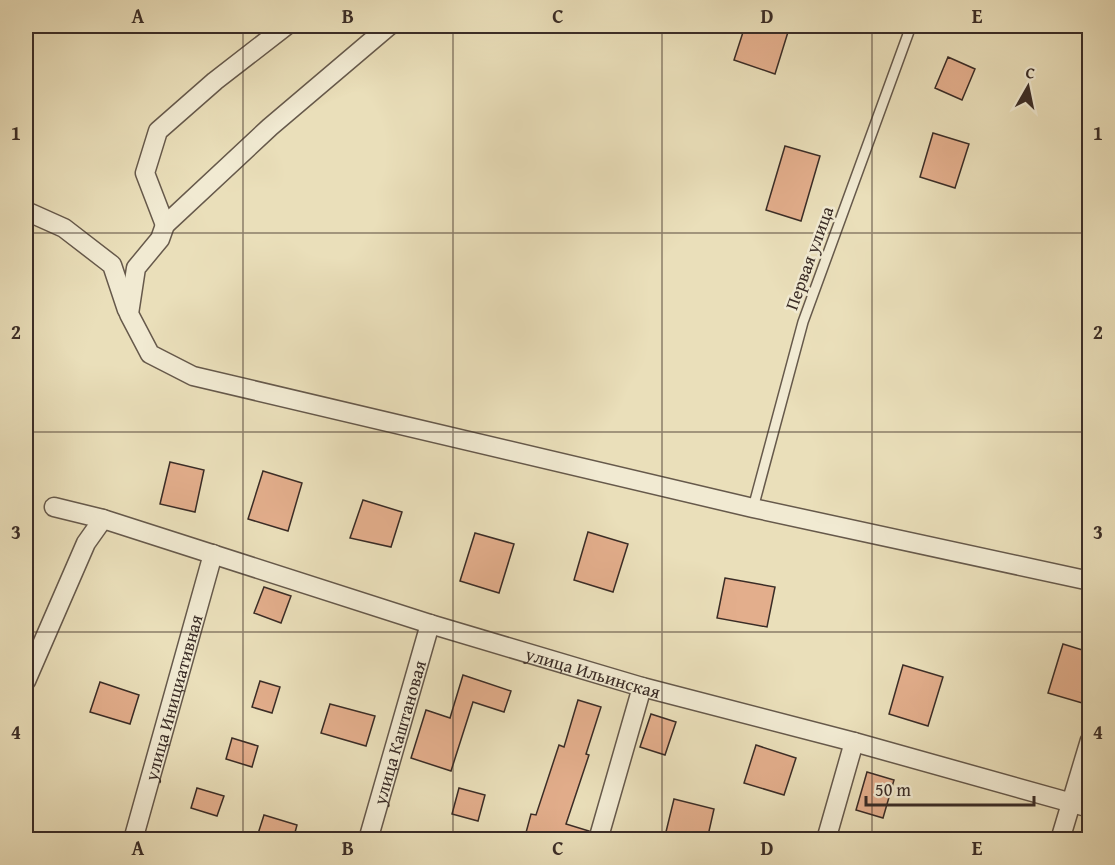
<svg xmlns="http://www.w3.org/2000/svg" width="1115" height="865" viewBox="0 0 1115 865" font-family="'Gentium Book Plus',serif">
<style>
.building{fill:#e3ae8c;stroke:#3a2c26;stroke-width:1.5}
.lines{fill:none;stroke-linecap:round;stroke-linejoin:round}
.lane-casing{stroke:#66594b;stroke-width:12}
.street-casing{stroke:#66594b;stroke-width:21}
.lane{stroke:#f1ead2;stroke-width:9}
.street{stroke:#f1ead2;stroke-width:18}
.grid{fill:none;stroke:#3a2c26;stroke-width:1.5;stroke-opacity:0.55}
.labels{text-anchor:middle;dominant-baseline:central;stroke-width:5;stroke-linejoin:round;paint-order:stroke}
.street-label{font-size:18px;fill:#3a2c26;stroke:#f1ead2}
.neatline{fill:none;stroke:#3a2c26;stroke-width:2}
.grid-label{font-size:20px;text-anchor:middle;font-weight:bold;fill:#3a2c26}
</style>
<rect width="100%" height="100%" fill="#eadfba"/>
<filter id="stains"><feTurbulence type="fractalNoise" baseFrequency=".00333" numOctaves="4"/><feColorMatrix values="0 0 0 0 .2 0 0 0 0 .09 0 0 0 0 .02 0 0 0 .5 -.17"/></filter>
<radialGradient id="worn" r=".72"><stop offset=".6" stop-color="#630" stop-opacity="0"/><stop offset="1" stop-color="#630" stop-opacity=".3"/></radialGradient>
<path class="building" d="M 745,26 L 767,26 L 788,32 L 775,74 L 734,60 Z
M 948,57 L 975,69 L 962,100 L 935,88 Z
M 933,133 L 969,144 L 955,188 L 920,177 Z
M 785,146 L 820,156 L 801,221 L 766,210 Z
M 170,462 L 204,470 L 195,512 L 160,504 Z
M 263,471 L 302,483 L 288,531 L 248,519 Z
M 363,500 L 402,512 L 391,547 L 350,538 Z
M 588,532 L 628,544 L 613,592 L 574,580 Z
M 475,533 L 514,544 L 499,593 L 460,581 Z
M 725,578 L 775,587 L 767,627 L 717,618 Z
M 264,587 L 291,596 L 281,623 L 254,613 Z
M 1063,644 L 1089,652 L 1089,705 L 1048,693 Z
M 903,665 L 943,677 L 928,726 L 889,714 Z
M 463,675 L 511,691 L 504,712 L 473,702 L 451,771 L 411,758 L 426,710 L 450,718 Z
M 260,681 L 280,687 L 272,713 L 252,707 Z
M 100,682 L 139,695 L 130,724 L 90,712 Z
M 578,700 L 601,707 L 586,754 L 589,755 L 566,824 L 589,831 L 587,840 L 524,840 L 531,814 L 536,815 L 559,745 L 564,747 Z
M 330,704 L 375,716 L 366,746 L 321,733 Z
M 651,714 L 676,722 L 665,755 L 640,747 Z
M 232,738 L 258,746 L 252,767 L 226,759 Z
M 756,745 L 796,758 L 784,795 L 744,783 Z
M 867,772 L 894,780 L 883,818 L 856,810 Z
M 197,788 L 224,796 L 217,816 L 191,808 Z
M 459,788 L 485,795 L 478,821 L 452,814 Z
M 674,799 L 714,809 L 707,840 L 664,840 Z
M 264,815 L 297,825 L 293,840 L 256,840 Z"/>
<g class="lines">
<defs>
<path id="lane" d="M 753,508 L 803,322 L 911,26"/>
<g id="street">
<path d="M 389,26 L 270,127 L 165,225 L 160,239 L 136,268 L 129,314 L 150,354 L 193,376 L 753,508 L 1090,581"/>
<path d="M 26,211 L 64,228 L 112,265 L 127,310"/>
<path d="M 165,225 L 145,173 L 158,131 L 215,81 L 286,26"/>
<path id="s1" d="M 54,507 L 103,519 L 430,624 L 642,687 L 854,742 L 1090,808"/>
<path d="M 26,681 L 86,543 L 103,519"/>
<path id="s2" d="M 133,840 L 213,554"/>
<path id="s3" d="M 368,840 L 430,624"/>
<path d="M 598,840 L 642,687"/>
<path d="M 826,840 L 854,742"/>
<path d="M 1060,840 L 1090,740"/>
</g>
</defs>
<use href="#lane" class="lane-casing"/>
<use href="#street" class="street-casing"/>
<use href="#lane" class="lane"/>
<use href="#street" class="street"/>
</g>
<path class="grid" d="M 243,26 L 243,840M 453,26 L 453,840M 662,26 L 662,840M 872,26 L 872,840M 26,233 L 1090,233M 26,432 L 1090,432M 26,632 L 1090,632"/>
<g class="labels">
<g class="street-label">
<text transform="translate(809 258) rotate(-70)">Первая улица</text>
<text stroke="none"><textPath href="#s1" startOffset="564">улица Ильинская</textPath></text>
<text stroke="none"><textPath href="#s2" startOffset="148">улица Инициативная</textPath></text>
<text stroke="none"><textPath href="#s3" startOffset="112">улица Каштановая</textPath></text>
</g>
</g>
<rect width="1115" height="865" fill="none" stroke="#eadfba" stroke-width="66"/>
<g transform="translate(1028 87) rotate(9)" stroke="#f1ead2" stroke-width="4.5" paint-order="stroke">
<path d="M0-4.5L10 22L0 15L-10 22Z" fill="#3a2c26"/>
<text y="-9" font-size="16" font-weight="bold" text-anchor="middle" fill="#3a2c26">С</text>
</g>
<path d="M866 796v9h168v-9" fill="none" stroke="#3a2c26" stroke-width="3"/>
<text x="875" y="796" font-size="18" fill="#3a2c26" stroke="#f1ead2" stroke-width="4.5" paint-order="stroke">50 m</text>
<rect x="33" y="33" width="1049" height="799" class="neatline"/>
<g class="grid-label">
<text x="138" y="23">A</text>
<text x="348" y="23">B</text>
<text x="558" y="23">C</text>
<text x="767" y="23">D</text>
<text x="977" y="23">E</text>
<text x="16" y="140">1</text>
<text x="1098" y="140">1</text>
<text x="16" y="339">2</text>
<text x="1098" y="339">2</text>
<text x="16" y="539">3</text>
<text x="1098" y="539">3</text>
<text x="16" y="739">4</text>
<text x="1098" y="739">4</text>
<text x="138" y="855">A</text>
<text x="348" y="855">B</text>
<text x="558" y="855">C</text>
<text x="767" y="855">D</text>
<text x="977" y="855">E</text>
</g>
<rect width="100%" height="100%" filter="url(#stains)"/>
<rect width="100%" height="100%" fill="url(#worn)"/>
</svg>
